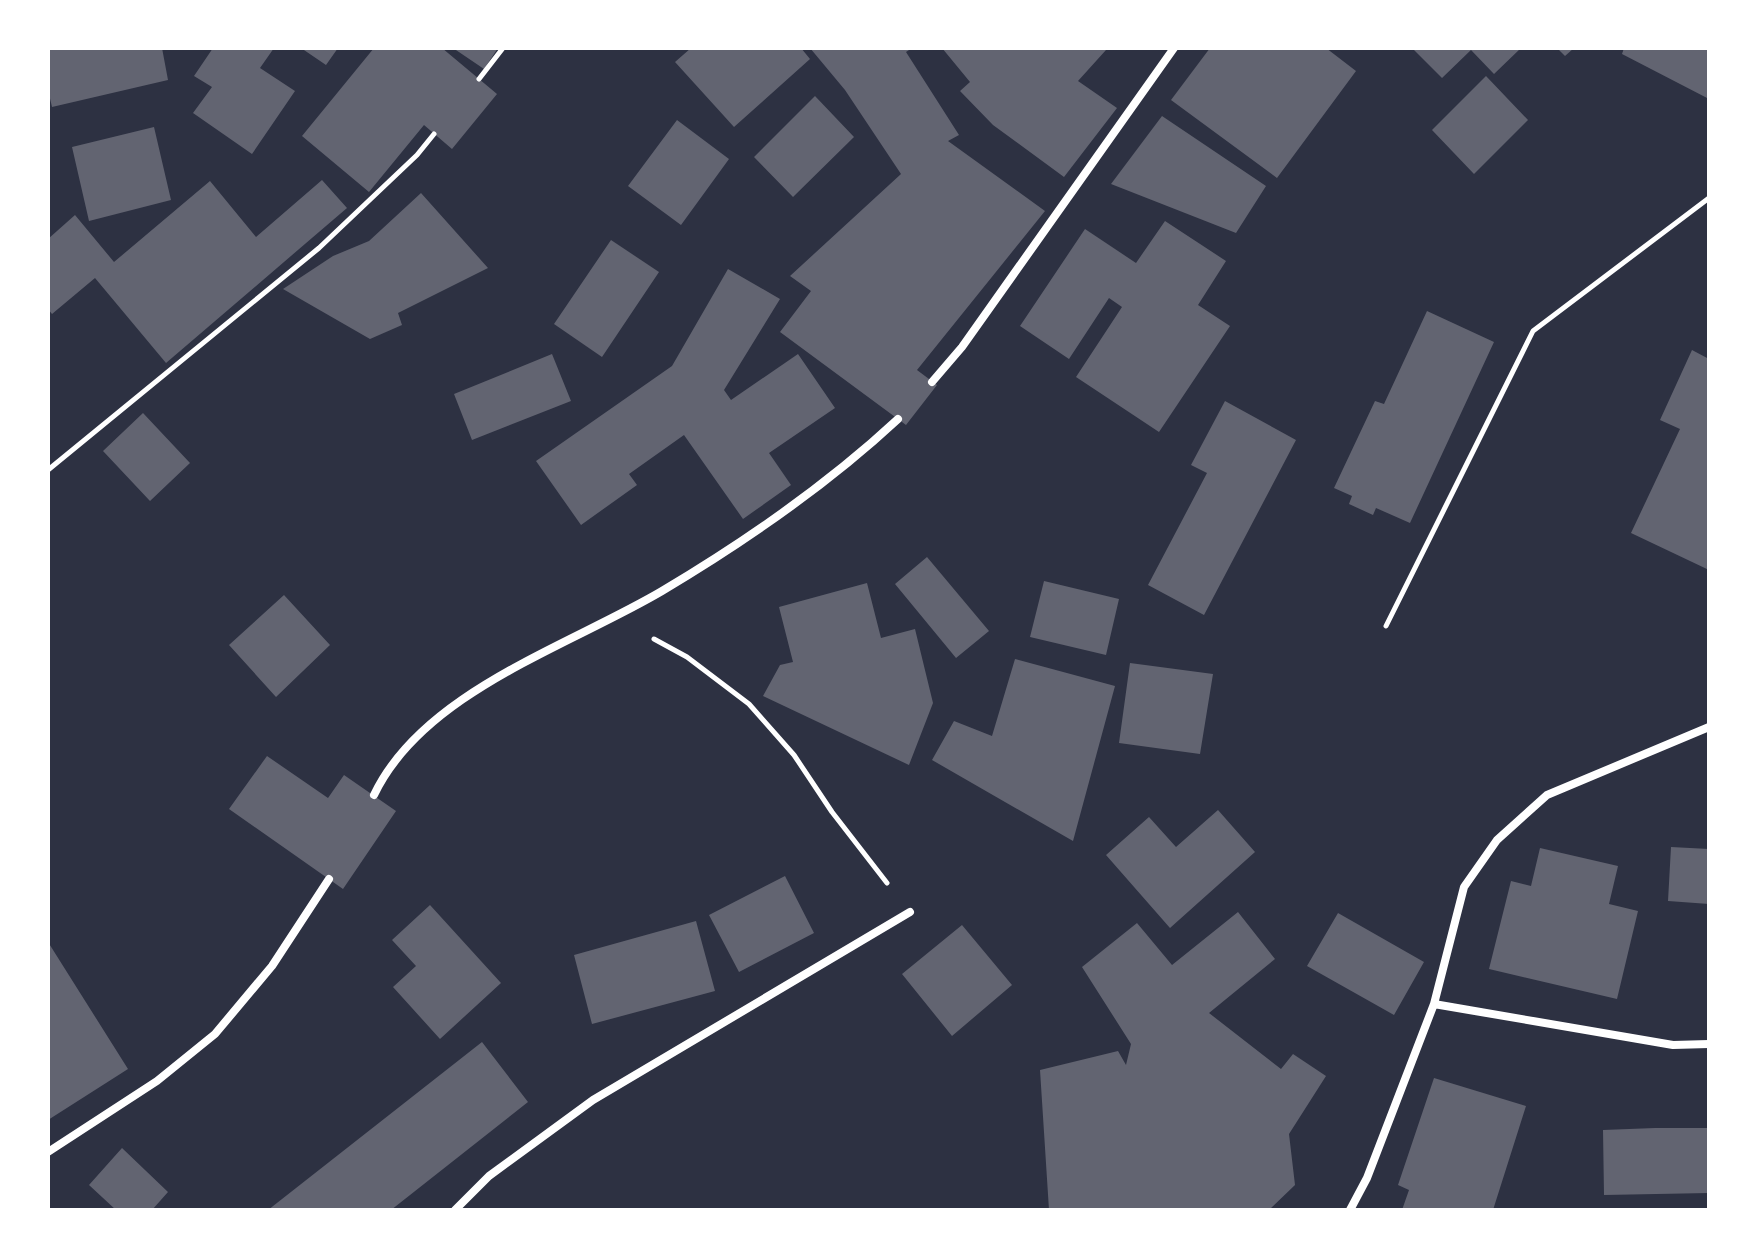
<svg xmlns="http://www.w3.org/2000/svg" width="1757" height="1258" viewBox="0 0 1757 1258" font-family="'Noto Sans',sans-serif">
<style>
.building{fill:#626471}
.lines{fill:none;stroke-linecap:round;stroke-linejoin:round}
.path{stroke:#fff;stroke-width:5}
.minor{stroke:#fff;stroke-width:8}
</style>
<rect width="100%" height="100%" fill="#2d3142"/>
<path class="building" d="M 48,48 L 162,48 L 168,80 L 52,107 L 48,90 Z
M 213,48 L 274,48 L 260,68 L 295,91 L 252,154 L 193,113 L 212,87 L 194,76 Z
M 301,48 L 338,48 L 326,65 Z
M 374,48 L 442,48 L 497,94 L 452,149 L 424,125 L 369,192 L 302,136 Z
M 453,48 L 498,48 L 484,69 Z
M 691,48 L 801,48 L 810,59 L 734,127 L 675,62 Z
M 810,48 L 912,48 L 906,52 L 959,135 L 948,141 L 1045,211 L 917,370 L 937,385 L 906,425 L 780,332 L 811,291 L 790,276 L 901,174 L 845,90 Z
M 942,48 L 1105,48 L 1106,50 L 1078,81 L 1117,108 L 1064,177 L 993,125 L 960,91 L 970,82 Z
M 1210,48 L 1326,48 L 1356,71 L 1277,178 L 1171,100 Z
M 1412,48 L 1521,48 L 1494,74 L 1471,50 L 1442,78 Z
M 1557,48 L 1574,48 L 1565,56 Z
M 1624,48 L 1709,48 L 1709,99 L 1622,54 Z
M 1486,76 L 1528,120 L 1474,174 L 1432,130 Z
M 815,96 L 854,137 L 793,197 L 754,157 Z
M 1162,116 L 1266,186 L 1236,233 L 1111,184 Z
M 677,120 L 729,159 L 681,225 L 628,186 Z
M 154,127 L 171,200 L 89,221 L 72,147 Z
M 322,180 L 347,208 L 166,363 L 95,278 L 52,314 L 48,309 L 48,239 L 75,215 L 114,262 L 210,181 L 256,237 Z
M 421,193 L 488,268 L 398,313 L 402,325 L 370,339 L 283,289 L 333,256 L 369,241 Z
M 1165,221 L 1226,261 L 1198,305 L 1230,326 L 1159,432 L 1076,377 L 1122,307 L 1109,298 L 1069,359 L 1020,326 L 1085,229 L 1136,263 Z
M 611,240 L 659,272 L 602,357 L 554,324 Z
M 728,269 L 780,299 L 724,390 L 731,400 L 798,354 L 835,408 L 769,453 L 791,485 L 743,519 L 684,435 L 629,474 L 637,485 L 581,525 L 536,461 L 672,366 Z
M 1427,311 L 1494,342 L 1410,523 L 1376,508 L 1373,515 L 1349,504 L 1352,496 L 1334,488 L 1375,401 L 1384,404 Z
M 1692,350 L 1709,359 L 1709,570 L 1631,533 L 1680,429 L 1660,420 Z
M 552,354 L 571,401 L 472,440 L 454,394 Z
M 1225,401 L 1296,440 L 1204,615 L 1148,585 L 1207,473 L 1191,465 Z
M 143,413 L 190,463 L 150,501 L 103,451 Z
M 927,557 L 989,631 L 956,658 L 895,584 Z
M 1044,581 L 1119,599 L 1106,655 L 1030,637 Z
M 867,583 L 881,638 L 915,629 L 933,703 L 909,765 L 763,696 L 780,665 L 793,662 L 779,607 Z
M 284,595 L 330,645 L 276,697 L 229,645 Z
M 1015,659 L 1115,686 L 1073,841 L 932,760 L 954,721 L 992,736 Z
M 1130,663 L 1213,674 L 1200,754 L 1119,743 Z
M 267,756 L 328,798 L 344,775 L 396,811 L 343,889 L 229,809 Z
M 1218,810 L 1255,852 L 1170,928 L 1106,855 L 1149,817 L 1176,847 Z
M 1671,847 L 1709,849 L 1709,904 L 1668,901 Z
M 1540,848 L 1618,866 L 1609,904 L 1638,911 L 1617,999 L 1489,969 L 1511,881 L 1531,886 Z
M 785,876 L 814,933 L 739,972 L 709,915 Z
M 430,905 L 501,983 L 440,1039 L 393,987 L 416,966 L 392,940 Z
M 1238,912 L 1275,959 L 1209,1013 L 1281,1069 L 1293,1054 L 1326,1076 L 1289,1134 L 1295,1185 L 1269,1210 L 1049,1210 L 1040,1070 L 1118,1051 L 1126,1065 L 1131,1044 L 1082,967 L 1137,923 L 1172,965 Z
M 1338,913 L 1424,962 L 1394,1015 L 1307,966 Z
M 696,921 L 715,991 L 592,1024 L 574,955 Z
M 962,925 L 1012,985 L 952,1036 L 902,974 Z
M 48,942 L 128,1069 L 48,1120 Z
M 482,1042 L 528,1102 L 391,1210 L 268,1210 Z
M 1434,1078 L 1526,1106 L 1493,1210 L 1402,1210 L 1409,1190 L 1398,1185 Z
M 1655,1128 L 1709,1128 L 1709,1193 L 1604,1195 L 1603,1130 Z
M 122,1148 L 168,1192 L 152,1210 L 116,1210 L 89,1185 Z"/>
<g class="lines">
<path class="path" d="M 479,79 L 503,48
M 48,470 L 319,248 L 417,155 L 434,134
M 1386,626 L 1533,331 L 1709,198
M 654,639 L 687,657 L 749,704 L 794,755 L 832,812 L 887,883"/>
<path class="minor" d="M 932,382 L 962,347 L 1174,48
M 374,795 C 423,692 569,646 662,591 C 746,541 827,485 898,419
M 1434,1004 L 1673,1045 L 1709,1044
M 48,1152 L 157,1081 L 215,1034 L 272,966 L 329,879
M 455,1210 L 489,1176 L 593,1100 L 910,912
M 1350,1210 L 1367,1178 L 1434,1004 L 1464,887 L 1497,840 L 1547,795 L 1709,727"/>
</g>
<rect width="1757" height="1258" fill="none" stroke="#ffffff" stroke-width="100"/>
</svg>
